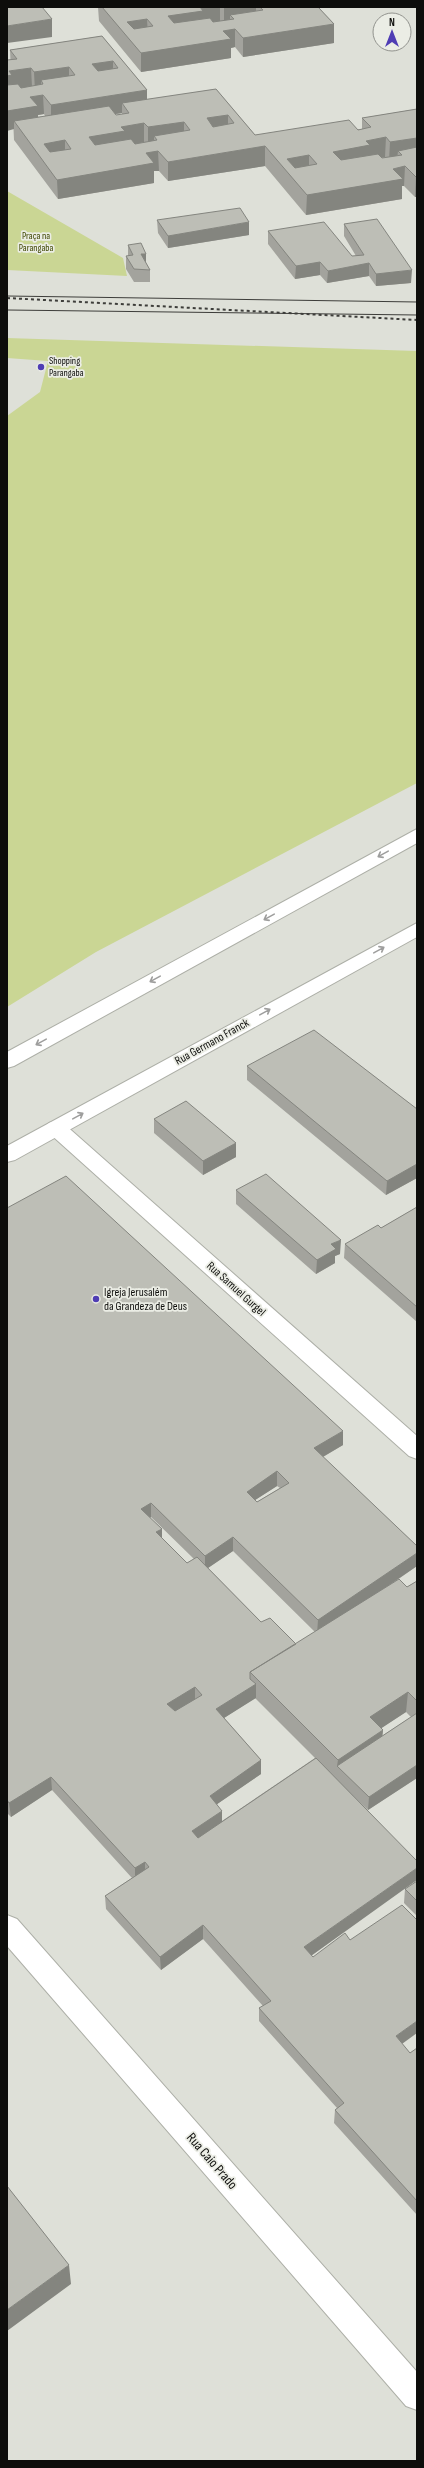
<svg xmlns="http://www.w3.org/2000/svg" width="424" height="2468" viewBox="0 0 424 2468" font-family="'Sofia Sans Condensed',sans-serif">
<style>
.green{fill:#cad694}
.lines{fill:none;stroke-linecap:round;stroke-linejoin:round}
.minor-casing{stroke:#adafa7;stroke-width:2}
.major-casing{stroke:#adafa7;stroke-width:2}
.minor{fill:#fff;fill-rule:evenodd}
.major{fill:#fff;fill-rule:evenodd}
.tram{stroke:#3d3d3a;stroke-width:1}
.rail{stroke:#3d3d3a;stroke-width:2;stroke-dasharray:3 3;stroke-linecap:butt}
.wall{fill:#a3a39d;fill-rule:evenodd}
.shaded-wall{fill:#84857f}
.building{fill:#bdbeb6;stroke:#84857f;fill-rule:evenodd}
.oneway{stroke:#9e9e9d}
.poi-dot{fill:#4f3db4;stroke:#ebede5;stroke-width:1.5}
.labels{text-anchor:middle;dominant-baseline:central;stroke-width:3.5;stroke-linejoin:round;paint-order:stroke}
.far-park-label{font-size:10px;fill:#3e4600;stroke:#ebede5}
.far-poi-label{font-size:10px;fill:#0d0d0b;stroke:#ebede5;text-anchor:start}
.street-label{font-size:12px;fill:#0d0d0b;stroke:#ebede5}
.poi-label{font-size:12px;fill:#0d0d0b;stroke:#ebede5;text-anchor:start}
.near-street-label{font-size:14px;fill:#0d0d0b;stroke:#ebede5}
</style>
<rect width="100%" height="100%" fill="#dee0d8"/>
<path class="green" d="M 7,191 L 123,258 L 127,276 L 7,270 Z
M 7,338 L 417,351 L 417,783 L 96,952 L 7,1007 L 7,416 L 40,392 L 48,361 L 7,358 Z"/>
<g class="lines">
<defs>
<path id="minor" d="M 56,1121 L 63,1123 L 417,1436 L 417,1459 L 409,1456 L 49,1133 L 45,1128 L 49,1123 Z
M 7,1915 L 17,1919 L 417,2372 L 417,2410 L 406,2406 L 7,1946 Z"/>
<path id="major" d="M 417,829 L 417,843 L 14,1066 L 7,1068 L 7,1052 Z
M 417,923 L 417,937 L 15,1160 L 7,1162 L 7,1146 Z"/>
</defs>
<use href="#minor" class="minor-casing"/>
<use href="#major" class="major-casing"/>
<use href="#minor" class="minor"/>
<use href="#major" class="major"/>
<path class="tram" d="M 7,296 L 417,302
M 7,310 L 417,315"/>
<path class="rail" d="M 7,298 L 417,320"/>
</g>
<path class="wall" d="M 98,7 L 318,7 L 334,24 L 334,43 L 243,57 L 235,47 L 231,48 L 231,58 L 141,72 L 99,21 Z
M 102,36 L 147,90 L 147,100 L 216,89 L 255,135 L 362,129 L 362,118 L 417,109 L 417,197 L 415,197 L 404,186 L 402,186 L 402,199 L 306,215 L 265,166 L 168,181 L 159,171 L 154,171 L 154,183 L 58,199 L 14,140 L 10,50 ZM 122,113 L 122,114 L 116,115 L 115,114 ZM 44,114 L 45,116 L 38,117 L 38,115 Z
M 157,220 L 249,235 L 168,248 L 158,233 Z
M 344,224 L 411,283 L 376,286 L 369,276 L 327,283 L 320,275 L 295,279 L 268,244 L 268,231 L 352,256 L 356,256 L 344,236 Z
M 128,245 L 146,254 L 146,263 L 150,270 L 150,282 L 134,282 L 126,269 L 126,256 L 128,256 Z
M 247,1066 L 417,1109 L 417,1178 L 386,1195 L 247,1080 Z
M 154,1119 L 236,1157 L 203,1175 L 154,1133 Z
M 236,1190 L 340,1254 L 335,1256 L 335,1263 L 316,1274 L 236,1204 Z
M 417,1207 L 417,1322 L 344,1258 L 345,1244 L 381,1228 Z
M 7,1208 L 343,1445 L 323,1457 L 417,1546 L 417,1566 L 390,1585 L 407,1587 L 417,1581 L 417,1778 L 368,1810 L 353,1796 L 311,1955 L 402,2044 L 410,2053 L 417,2048 L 417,2215 L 334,2123 L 335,2110 L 337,2108 L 259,2021 L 259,2008 L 263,2006 L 203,1939 L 161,1970 L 106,1909 L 105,1896 L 132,1878 L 52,1790 L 11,1817 L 7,1813 ZM 277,1486 L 280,1488 L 257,1502 L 255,1500 ZM 151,1517 L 194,1559 L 187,1563 L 162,1538 L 162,1529 L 150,1518 ZM 233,1551 L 315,1632 L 296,1644 L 261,1622 L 208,1568 ZM 255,1698 L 315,1758 L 222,1821 L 217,1804 L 261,1774 L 261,1760 L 224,1718 ZM 406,1712 L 411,1717 L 382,1736 L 383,1730 L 381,1728 Z
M 417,1881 L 417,1916 L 404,1903 L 405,1889 Z"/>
<path class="shaded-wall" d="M 200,7 L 220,7 L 220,22 L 168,35 L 168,16 Z
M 224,7 L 256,7 L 256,21 L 234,19 L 230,15 L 230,25 L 224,26 Z
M 52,19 L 52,37 L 7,43 L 7,26 Z
M 147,19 L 148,38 L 130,40 L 127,22 Z
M 334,24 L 334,43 L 243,57 L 243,38 Z
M 235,29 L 235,47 L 231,48 L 231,58 L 141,72 L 141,53 L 223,31 Z
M 113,61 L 113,80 L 93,82 L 92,64 Z
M 69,67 L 69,86 L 43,84 L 41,80 L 41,90 L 35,91 L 34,72 Z
M 31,68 L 32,87 L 7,95 L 7,76 L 9,71 Z
M 147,90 L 147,109 L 122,103 L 122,113 L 51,124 L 51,105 Z
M 43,95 L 44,114 L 38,115 L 39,126 L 14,121 L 14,129 L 7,131 L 7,111 L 30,97 Z
M 228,115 L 228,134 L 207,138 L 207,118 Z
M 184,122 L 184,141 L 157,140 L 154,136 L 154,146 L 148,147 L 148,127 Z
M 144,123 L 144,142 L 90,156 L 89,137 L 121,127 Z
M 386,137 L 385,157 L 370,159 L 333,171 L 333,152 L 366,141 Z
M 417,138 L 417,157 L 402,155 L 398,151 L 397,160 L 389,161 L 390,142 Z
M 65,140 L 65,160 L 45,163 L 44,144 Z
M 265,146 L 265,166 L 168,181 L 168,162 Z
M 158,151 L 159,171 L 154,171 L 154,183 L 58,199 L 57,180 L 146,153 Z
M 309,155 L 309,175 L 292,177 L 287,159 Z
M 405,166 L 404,186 L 402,186 L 402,199 L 306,215 L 307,195 L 393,169 Z
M 416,177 L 417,177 L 417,197 L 415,197 Z
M 249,222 L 249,235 L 168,248 L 168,236 Z
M 141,254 L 146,254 L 146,266 Z
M 320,262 L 320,275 L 295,279 L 296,266 Z
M 369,263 L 369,276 L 327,283 L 328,271 Z
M 412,270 L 411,283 L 376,286 L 376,274 Z
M 236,1143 L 236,1157 L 203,1175 L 203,1161 Z
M 417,1164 L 417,1178 L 386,1195 L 387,1181 Z
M 341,1240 L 340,1254 L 335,1256 L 335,1263 L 316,1274 L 317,1260 L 331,1244 Z
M 343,1431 L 343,1445 L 314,1462 L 314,1448 Z
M 277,1471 L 277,1486 L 246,1506 L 247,1492 Z
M 151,1503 L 151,1517 L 142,1523 L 141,1509 Z
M 162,1529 L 162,1543 L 156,1532 Z
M 233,1537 L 233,1551 L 205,1570 L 205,1556 Z
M 417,1553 L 417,1566 L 317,1634 L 318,1620 Z
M 256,1684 L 256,1698 L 216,1723 L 216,1709 Z
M 195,1687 L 195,1701 L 167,1717 L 167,1704 Z
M 408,1692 L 406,1712 L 368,1737 L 370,1717 Z
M 383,1730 L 381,1750 L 337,1766 L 338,1760 Z
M 261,1760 L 261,1774 L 210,1809 L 210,1796 Z
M 417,1765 L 417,1778 L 368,1810 L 369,1797 Z
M 51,1777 L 52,1790 L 11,1817 L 9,1803 Z
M 222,1811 L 222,1824 L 192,1845 L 192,1831 Z
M 145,1862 L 145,1875 L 135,1882 L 135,1868 Z
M 417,1868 L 417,1880 L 304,1961 L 304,1947 Z
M 203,1925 L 203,1939 L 161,1970 L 160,1957 Z
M 417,2021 L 417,2033 L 395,2049 L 396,2036 Z
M 69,2265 L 71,2284 L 7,2331 L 7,2310 Z"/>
<path class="building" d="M 7,7 L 42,7 L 52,19 L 7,26 Z
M 102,7 L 200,7 L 203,11 L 168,16 L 174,23 L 210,18 L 213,22 L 234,19 L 230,15 L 263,10 L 260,7 L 318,7 L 334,24 L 243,38 L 235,29 L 223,31 L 231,39 L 141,53 ZM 147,19 L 153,26 L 134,29 L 127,22 Z
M 102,36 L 147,90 L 51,105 L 43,95 L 30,97 L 38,106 L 7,111 L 7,85 L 18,84 L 21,88 L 43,84 L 41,80 L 75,75 L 69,67 L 34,72 L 31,68 L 9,71 L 12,75 L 7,76 L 7,60 L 17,59 L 10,50 ZM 113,61 L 118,68 L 98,71 L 92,64 Z
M 216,89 L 255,135 L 349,120 L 358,130 L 371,127 L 362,118 L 417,109 L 417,138 L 390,142 L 386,137 L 366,141 L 370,145 L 333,152 L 341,160 L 378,154 L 382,158 L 402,155 L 398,151 L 417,147 L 417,177 L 416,177 L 405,166 L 393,169 L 403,179 L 307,195 L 265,146 L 168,162 L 158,151 L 146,153 L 154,163 L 57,180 L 14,121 L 109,106 L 116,115 L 129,113 L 122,103 ZM 228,115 L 234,123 L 213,127 L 207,118 ZM 184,122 L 190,130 L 154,136 L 157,140 L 135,144 L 131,139 L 95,145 L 89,137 L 125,131 L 121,127 L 144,123 L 148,127 ZM 65,140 L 71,149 L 50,152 L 44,144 ZM 309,155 L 317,164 L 295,168 L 287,159 Z
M 240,208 L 249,222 L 168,236 L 157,220 Z
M 377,219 L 412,270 L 376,274 L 369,263 L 328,271 L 320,262 L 296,266 L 268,231 L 324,222 L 352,256 L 364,255 L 344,224 Z
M 141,243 L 146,254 L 141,254 L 150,270 L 134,269 L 126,256 L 133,255 L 128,245 Z
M 314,1030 L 417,1109 L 417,1164 L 387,1181 L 247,1066 Z
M 186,1101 L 236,1143 L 203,1161 L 154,1119 Z
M 266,1174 L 341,1240 L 331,1244 L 336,1249 L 317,1260 L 236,1190 Z
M 66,1176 L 343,1431 L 314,1448 L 417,1546 L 417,1553 L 318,1620 L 233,1537 L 205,1556 L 151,1503 L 141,1509 L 162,1529 L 156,1532 L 187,1563 L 197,1557 L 261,1622 L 270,1618 L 296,1644 L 250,1672 L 250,1679 L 256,1684 L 216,1709 L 261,1760 L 210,1796 L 222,1811 L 192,1831 L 198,1838 L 316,1758 L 417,1861 L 417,1868 L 304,1947 L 313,1957 L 345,1933 L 350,1940 L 402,1905 L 417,1920 L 417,2021 L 396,2036 L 410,2053 L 417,2048 L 417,2201 L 335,2110 L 344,2103 L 259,2008 L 271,2001 L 203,1925 L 160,1957 L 105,1896 L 149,1867 L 145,1862 L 135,1868 L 51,1777 L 9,1803 L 7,1800 L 7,1208 ZM 277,1471 L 289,1483 L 257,1502 L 247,1492 ZM 195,1687 L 202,1695 L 175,1711 L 167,1704 Z
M 417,1207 L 417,1307 L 345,1244 L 378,1225 L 381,1228 Z
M 399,1579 L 407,1587 L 417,1581 L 417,1701 L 408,1692 L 370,1717 L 383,1730 L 338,1760 L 250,1672 Z
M 417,1713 L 417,1765 L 369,1797 L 337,1766 Z
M 417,1881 L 417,1901 L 405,1889 Z
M 7,2186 L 69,2265 L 7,2310 Z"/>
<defs><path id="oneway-shaft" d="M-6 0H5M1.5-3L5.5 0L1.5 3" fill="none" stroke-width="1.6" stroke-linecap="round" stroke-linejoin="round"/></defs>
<g class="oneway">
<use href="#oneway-shaft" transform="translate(383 854) rotate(151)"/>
<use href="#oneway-shaft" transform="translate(269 917) rotate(151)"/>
<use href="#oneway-shaft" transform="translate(379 950) rotate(-29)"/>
<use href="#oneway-shaft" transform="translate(155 979) rotate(151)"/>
<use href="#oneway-shaft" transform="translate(265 1012) rotate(-29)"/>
<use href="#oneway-shaft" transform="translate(41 1042) rotate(151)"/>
<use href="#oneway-shaft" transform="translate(78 1116) rotate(-29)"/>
</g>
<g class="poi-dot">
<circle cx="41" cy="367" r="4"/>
<circle cx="96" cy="1299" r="4"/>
</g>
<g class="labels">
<g class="far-park-label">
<text x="36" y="236">Praça na<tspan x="36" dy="12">Parangaba</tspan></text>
</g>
<g class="far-poi-label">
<text x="49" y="361">Shopping<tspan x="49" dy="12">Parangaba</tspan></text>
</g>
<g class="street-label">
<text transform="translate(212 1042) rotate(-29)">Rua Germano Franck</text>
<text transform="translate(236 1289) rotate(42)">Rua Samuel Gurgel</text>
</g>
<g class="poi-label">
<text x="104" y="1292">Igreja Jerusalém<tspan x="104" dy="14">da Grandeza de Deus</tspan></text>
</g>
<g class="near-street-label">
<text transform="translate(212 2161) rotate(49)">Rua Caio Prado</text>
</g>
</g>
<rect width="424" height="2468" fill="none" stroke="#0d0d0b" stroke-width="16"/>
<g transform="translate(392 32)"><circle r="19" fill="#ebede5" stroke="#92938e"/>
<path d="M0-3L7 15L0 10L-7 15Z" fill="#4f3db4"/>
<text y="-6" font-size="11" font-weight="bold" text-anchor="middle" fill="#0d0d0b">N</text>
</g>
</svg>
